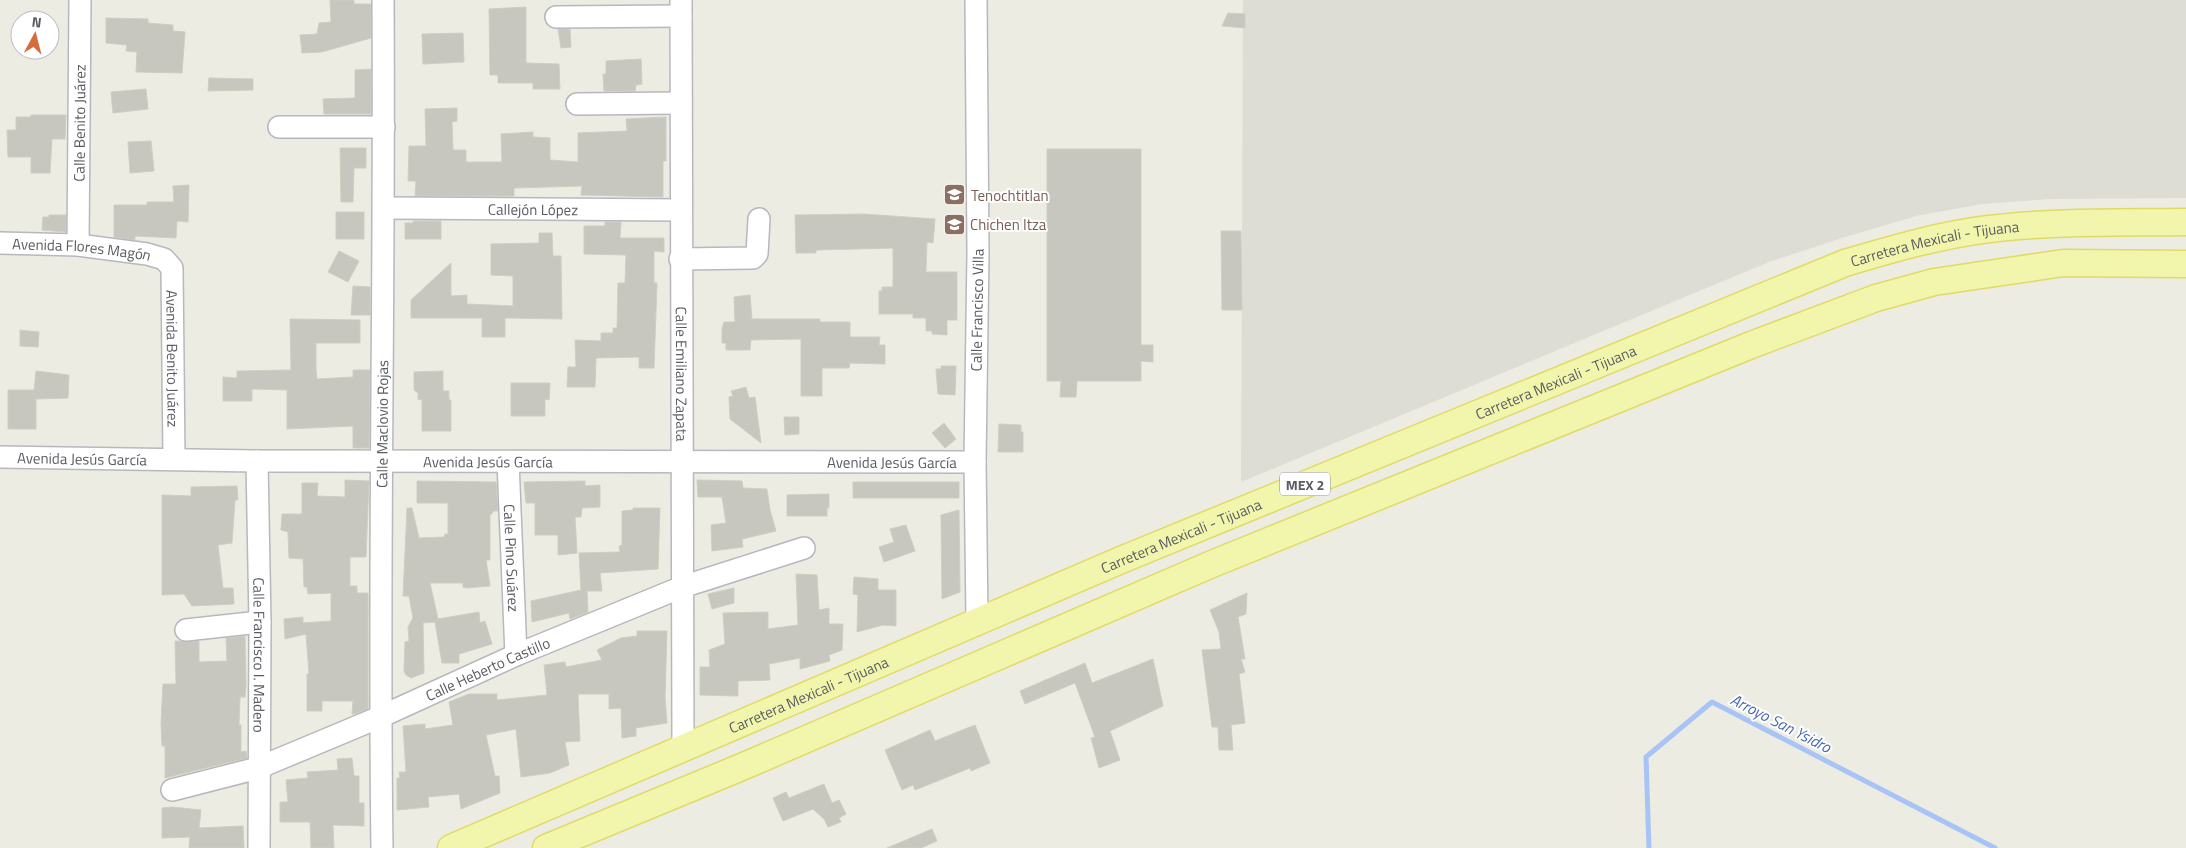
<svg xmlns="http://www.w3.org/2000/svg" width="2186" height="848" viewBox="0 0 2186 848" font-family="'Titillium Web',sans-serif">
<style>
.industrial{fill:#ddddd6}
.lines{fill:none;stroke-linecap:round;stroke-linejoin:round}
.stream{stroke:#a8c3f5;stroke-width:5}
.building{fill:#c7c6bf;stroke:#cfcec1}
.minor-casing{stroke:#b7b8bd;stroke-width:24}
.major-casing{stroke:#e1da65;stroke-width:29}
.minor{stroke:#fff;stroke-width:21}
.major{stroke:#f2f6ad;stroke-width:26}
.labels{text-anchor:middle;dominant-baseline:central;stroke-width:4;stroke-linejoin:round;paint-order:stroke}
.shield{fill:#fff;stroke:#8c8d90;stroke-width:1}
.shield-label{font-size:14px;font-weight:bold;fill:#5a5c61}
.street-label{font-size:15px;fill:#5a5c61;stroke:#fff}
.education-label{font-size:15px;fill:#785e54;stroke:#fff;text-anchor:start}
.water-label{font-size:16px;font-style:italic;fill:#4e6ab5;stroke:#fff}
</style>
<rect width="100%" height="100%" fill="#ecece2"/>
<path class="industrial" d="M 1243,0 L 2186,0 L 2186,198 L 2050,199 L 1983,204 L 1920,215 L 1845,237 L 1769,262 L 1241,482 Z"/>
<g class="lines">
<path class="stream" d="M 1649,848 L 1646,757 L 1712,702 L 1995,848"/>
</g>
<path class="building" d="M 330,0 L 354,0 L 354,4 L 371,4 L 371,38 L 322,52 L 302,53 L 300,35 L 317,34 L 319,23 L 331,22 Z
M 526,7 L 526,63 L 559,64 L 560,89 L 533,89 L 533,83 L 498,83 L 498,75 L 490,75 L 489,9 Z
M 1228,13 L 1245,14 L 1245,28 L 1222,26 Z
M 106,18 L 148,19 L 148,23 L 173,25 L 173,31 L 185,32 L 182,73 L 136,72 L 137,52 L 126,51 L 127,45 L 106,43 Z
M 558,29 L 570,29 L 571,47 L 561,48 Z
M 463,33 L 464,62 L 423,64 L 422,34 Z
M 641,59 L 642,84 L 636,85 L 635,91 L 604,91 L 603,74 L 606,74 L 606,61 Z
M 371,69 L 371,114 L 324,114 L 323,99 L 355,98 L 355,70 Z
M 209,78 L 253,79 L 253,90 L 208,91 Z
M 146,89 L 148,109 L 113,113 L 111,92 Z
M 457,108 L 457,121 L 452,122 L 453,150 L 466,150 L 466,162 L 502,162 L 501,134 L 533,132 L 533,137 L 550,138 L 550,160 L 578,162 L 578,133 L 627,131 L 626,119 L 666,117 L 666,161 L 663,161 L 663,197 L 581,195 L 582,186 L 514,188 L 514,196 L 415,196 L 416,181 L 408,181 L 409,146 L 426,146 L 425,109 Z
M 31,115 L 66,115 L 65,139 L 52,139 L 50,173 L 31,173 L 31,157 L 8,157 L 7,130 L 16,130 L 16,117 L 31,117 Z
M 151,141 L 154,171 L 130,173 L 128,142 Z
M 340,148 L 366,148 L 366,168 L 354,168 L 353,202 L 341,202 Z
M 1047,149 L 1141,149 L 1141,345 L 1153,345 L 1153,362 L 1141,361 L 1141,381 L 1077,381 L 1076,397 L 1060,397 L 1061,381 L 1047,381 Z
M 189,185 L 188,222 L 177,221 L 176,238 L 135,236 L 135,240 L 114,237 L 114,205 L 147,205 L 147,202 L 174,202 L 173,186 Z
M 336,212 L 364,212 L 364,239 L 336,239 Z
M 864,214 L 935,219 L 933,243 L 927,242 L 926,272 L 957,272 L 957,320 L 947,320 L 947,335 L 932,334 L 932,331 L 926,331 L 926,318 L 913,318 L 913,314 L 879,314 L 879,291 L 882,291 L 882,287 L 893,287 L 893,248 L 816,250 L 816,253 L 796,253 L 795,215 Z
M 49,215 L 66,215 L 66,232 L 42,230 L 43,217 L 49,217 Z
M 413,221 L 441,221 L 441,239 L 405,239 L 405,223 L 413,223 Z
M 605,222 L 621,222 L 620,238 L 664,238 L 664,252 L 654,251 L 654,283 L 657,283 L 654,368 L 639,368 L 639,357 L 596,358 L 595,387 L 567,387 L 568,367 L 576,367 L 575,340 L 601,341 L 601,333 L 613,333 L 613,328 L 617,328 L 618,283 L 625,283 L 626,255 L 584,254 L 584,226 L 605,226 Z
M 1221,231 L 1241,231 L 1242,310 L 1222,310 Z
M 539,233 L 552,233 L 553,256 L 561,256 L 562,319 L 505,318 L 505,337 L 482,337 L 482,318 L 411,318 L 411,300 L 451,263 L 451,296 L 467,295 L 467,304 L 513,306 L 513,276 L 491,275 L 491,244 L 539,243 Z
M 339,251 L 359,261 L 348,282 L 328,272 Z
M 353,286 L 370,287 L 370,315 L 351,315 Z
M 750,295 L 752,319 L 820,319 L 820,322 L 850,322 L 850,337 L 880,337 L 879,345 L 885,345 L 885,364 L 850,363 L 849,368 L 822,368 L 822,396 L 801,396 L 801,339 L 751,340 L 750,350 L 726,350 L 726,343 L 722,343 L 722,329 L 724,322 L 735,322 L 734,297 Z
M 290,319 L 360,320 L 360,343 L 316,343 L 316,370 L 317,379 L 353,377 L 353,370 L 370,370 L 369,448 L 353,448 L 353,426 L 287,429 L 287,390 L 252,389 L 252,401 L 223,401 L 223,377 L 237,378 L 237,371 L 291,370 Z
M 20,330 L 39,332 L 38,347 L 20,346 Z
M 941,366 L 956,366 L 955,395 L 938,394 L 936,369 L 941,369 Z
M 36,371 L 69,375 L 68,398 L 36,399 L 36,429 L 8,429 L 8,390 L 34,390 Z
M 443,371 L 443,391 L 449,391 L 449,400 L 451,400 L 451,431 L 422,431 L 422,399 L 418,400 L 418,393 L 414,390 L 414,372 Z
M 511,383 L 550,383 L 549,400 L 545,399 L 545,416 L 511,416 Z
M 746,387 L 749,398 L 755,397 L 761,443 L 730,419 L 729,397 L 733,396 L 731,391 Z
M 784,417 L 799,417 L 799,434 L 785,435 Z
M 944,423 L 956,439 L 945,448 L 932,433 Z
M 999,424 L 1021,425 L 1021,432 L 1023,432 L 1023,452 L 998,452 Z
M 345,480 L 369,481 L 366,557 L 350,557 L 350,586 L 357,586 L 357,593 L 368,593 L 368,709 L 355,714 L 352,714 L 353,701 L 322,701 L 322,711 L 307,711 L 307,674 L 309,674 L 306,634 L 285,639 L 284,619 L 303,617 L 303,623 L 331,621 L 331,593 L 308,594 L 307,587 L 304,587 L 303,559 L 289,558 L 288,532 L 281,530 L 282,514 L 302,514 L 302,483 L 318,483 L 317,496 L 345,497 Z
M 697,480 L 742,481 L 743,488 L 767,489 L 770,510 L 776,531 L 742,539 L 743,547 L 712,551 L 711,525 L 726,523 L 722,497 L 698,497 Z
M 417,481 L 496,482 L 498,511 L 493,511 L 492,514 L 490,514 L 490,560 L 486,560 L 490,586 L 466,588 L 463,587 L 463,583 L 430,583 L 438,619 L 479,612 L 480,623 L 485,621 L 492,644 L 459,654 L 459,663 L 442,663 L 435,622 L 423,623 L 424,673 L 411,678 L 406,675 L 404,671 L 405,642 L 409,641 L 408,627 L 413,618 L 409,596 L 403,596 L 407,508 L 412,508 L 419,538 L 444,537 L 445,534 L 448,534 L 448,503 L 417,503 Z
M 585,481 L 585,486 L 600,485 L 600,507 L 582,508 L 581,517 L 575,517 L 577,553 L 558,555 L 558,535 L 535,535 L 535,503 L 526,503 L 524,482 Z
M 853,482 L 959,482 L 959,498 L 853,498 Z
M 237,486 L 238,500 L 235,500 L 232,543 L 218,545 L 223,588 L 233,588 L 234,604 L 192,606 L 184,594 L 162,595 L 162,495 L 191,496 L 191,487 Z
M 829,494 L 829,508 L 827,508 L 827,516 L 787,516 L 787,495 Z
M 633,508 L 660,508 L 658,569 L 600,573 L 602,591 L 587,591 L 588,612 L 570,619 L 569,613 L 532,622 L 531,601 L 581,590 L 579,553 L 620,552 L 619,546 L 622,545 L 622,511 L 633,510 Z
M 959,510 L 960,592 L 942,599 L 941,515 Z
M 906,525 L 915,551 L 884,562 L 879,547 L 894,542 L 890,529 Z
M 796,574 L 817,575 L 819,610 L 829,608 L 829,624 L 843,624 L 842,650 L 829,655 L 830,661 L 800,669 L 800,658 L 769,664 L 770,680 L 738,681 L 738,696 L 700,695 L 700,667 L 710,667 L 709,650 L 725,644 L 723,613 L 768,612 L 768,629 L 798,625 Z
M 854,577 L 878,579 L 878,590 L 896,590 L 896,626 L 883,625 L 857,632 L 858,595 L 853,594 Z
M 734,588 L 734,603 L 712,609 L 708,594 Z
M 1247,593 L 1246,614 L 1238,617 L 1245,659 L 1241,659 L 1245,672 L 1239,674 L 1245,723 L 1231,725 L 1233,750 L 1219,750 L 1218,727 L 1212,727 L 1202,650 L 1221,649 L 1219,632 L 1210,610 Z
M 637,631 L 667,631 L 665,698 L 667,723 L 636,728 L 636,736 L 622,738 L 621,708 L 609,709 L 609,694 L 578,694 L 580,741 L 565,742 L 569,765 L 550,773 L 521,777 L 516,729 L 486,735 L 495,776 L 499,776 L 500,793 L 461,809 L 459,794 L 428,797 L 429,807 L 397,810 L 397,778 L 400,778 L 399,772 L 406,772 L 403,726 L 425,724 L 425,729 L 453,725 L 449,702 L 469,694 L 497,694 L 497,700 L 547,695 L 544,665 L 565,662 L 566,667 L 602,660 L 597,650 L 621,638 L 637,636 Z
M 245,636 L 246,686 L 245,697 L 240,697 L 239,725 L 241,725 L 241,752 L 246,751 L 247,758 L 165,778 L 165,746 L 162,746 L 161,723 L 163,684 L 176,684 L 175,641 L 199,641 L 199,662 L 227,661 L 226,638 Z
M 1153,659 L 1163,706 L 1110,731 L 1120,760 L 1099,768 L 1091,738 L 1095,737 L 1075,683 L 1025,704 L 1020,691 L 1085,663 L 1092,683 Z
M 975,725 L 990,763 L 971,771 L 970,768 L 915,790 L 913,785 L 902,790 L 885,750 L 930,730 L 935,741 Z
M 352,758 L 354,776 L 359,776 L 359,803 L 364,803 L 364,826 L 333,825 L 334,848 L 311,848 L 310,822 L 280,822 L 280,802 L 288,802 L 286,780 L 308,778 L 307,772 L 338,770 L 337,759 Z
M 824,784 L 832,803 L 839,800 L 846,814 L 839,818 L 841,822 L 828,827 L 824,819 L 813,809 L 783,821 L 773,798 L 786,792 L 789,798 Z
M 172,807 L 201,810 L 199,828 L 243,826 L 244,848 L 189,848 L 190,837 L 162,838 L 162,808 Z
M 932,829 L 937,841 L 921,848 L 887,848 Z"/>
<g class="lines">
<defs>
<g id="minor">
<path id="s1" d="M 681,0 L 683,747"/>
<path d="M 976,0 L 978,253 L 975,462 L 977,620"/>
<path d="M 556,17 L 681,16"/>
<path d="M 577,104 L 681,103"/>
<path d="M 279,127 L 384,127"/>
<path id="s2" d="M 385,208 L 680,210"/>
<path id="s3" d="M 0,243 L 78,245 L 147,254 L 164,259 L 172,268 L 174,459"/>
<path id="s4" d="M 78,245 L 80,0"/>
<path d="M 680,259 L 753,258 L 757,254 L 759,219"/>
<path id="s5" d="M 0,457 L 257,461 L 975,462"/>
<path id="s6" d="M 257,461 L 260,622 L 259,848"/>
<path id="s7" d="M 508,462 L 516,655"/>
<path d="M 186,630 L 260,622"/>
<path id="s8" d="M 172,790 L 258,768 L 380,717 L 516,655 L 682,587 L 804,548"/>
<path id="s9" d="M 382,848 C 378,565 385,283 383,0"/>
</g>
<g id="major">
<path id="s10" d="M 451,848 L 1121,560 L 1845,263 C 1892,249 1940,235 1989,229 C 2054,221 2120,223 2186,222"/>
<path d="M 546,848 L 744,766 L 1212,564 L 1751,345 L 1876,298 L 1934,282 L 2063,263 L 2186,264"/>
</g>
</defs>
<use href="#minor" class="minor-casing"/>
<use href="#major" class="major-casing"/>
<use href="#minor" class="minor"/>
<use href="#major" class="major"/>
</g>
<defs>
<symbol id="school-square" viewBox="-11 -11 22 22"><rect x="-9" y="-9" width="18" height="18" rx="4" fill="#8d6e63" stroke="#fff"/><path d="M0-5L7-2L0 1L-7-2ZM-4 1L0 2.5L4 1V4Q0 6-4 4Z" fill="#fff"/></symbol>
</defs>
<g fill-rule="evenodd">
<use href="#school-square" x="942" y="182" width="25" height="25"/>
<use href="#school-square" x="942" y="212" width="25" height="25"/>
</g>
<g class="labels">
<rect class="shield" x="1280" y="472.5" width="50" height="23" rx="4"/>
<g class="shield-label">
<text x="1305" y="484">MEX 2</text>
</g>
<g class="street-label">
<text stroke="none"><textPath href="#s4" startOffset="122">Calle Benito Juárez</textPath></text>
<text stroke="none"><textPath href="#s2" startOffset="148">Callejón López</textPath></text>
<text stroke="none"><textPath href="#s10" startOffset="1604">Carretera Mexicali - Tijuana</textPath></text>
<text stroke="none"><textPath href="#s3" startOffset="82">Avenida Flores Magón</textPath></text>
<text transform="translate(977 310) rotate(-89)">Calle Francisco Villa</text>
<text stroke="none"><textPath href="#s3" startOffset="268">Avenida Benito Juárez</textPath></text>
<text stroke="none"><textPath href="#s1" startOffset="374">Calle Emiliano Zapata</textPath></text>
<text stroke="none"><textPath href="#s10" startOffset="1199">Carretera Mexicali - Tijuana</textPath></text>
<text stroke="none"><textPath href="#s9" startOffset="424">Calle Maclovio Rojas</textPath></text>
<text stroke="none"><textPath href="#s5" startOffset="82">Avenida Jesús García</textPath></text>
<text stroke="none"><textPath href="#s5" startOffset="488">Avenida Jesús García</textPath></text>
<text stroke="none"><textPath href="#s5" startOffset="892">Avenida Jesús García</textPath></text>
<text stroke="none"><textPath href="#s10" startOffset="794">Carretera Mexicali - Tijuana</textPath></text>
<text stroke="none"><textPath href="#s7" startOffset="96">Calle Pino Suárez</textPath></text>
<text stroke="none"><textPath href="#s6" startOffset="194">Calle Francisco I. Madero</textPath></text>
<text stroke="none"><textPath href="#s8" startOffset="339">Calle Heberto Castillo</textPath></text>
<text stroke="none"><textPath href="#s10" startOffset="389">Carretera Mexicali - Tijuana</textPath></text>
</g>
<g class="education-label">
<text x="971" y="195">Tenochtitlan</text>
<text x="970" y="224">Chichen Itza</text>
</g>
<g class="water-label">
<text transform="translate(1781 723) rotate(27)">Arroyo San Ysidro</text>
</g>
</g>
<g transform="translate(35 35) rotate(7)"><circle r="24" fill="#ffffff" stroke="#bdbec0"/>
<path d="M0-4L9 19L0 12L-9 19Z" fill="#d66b3e"/>
<text y="-8" font-size="14" font-weight="bold" text-anchor="middle" fill="#5a5c61">N</text>
</g>
</svg>
